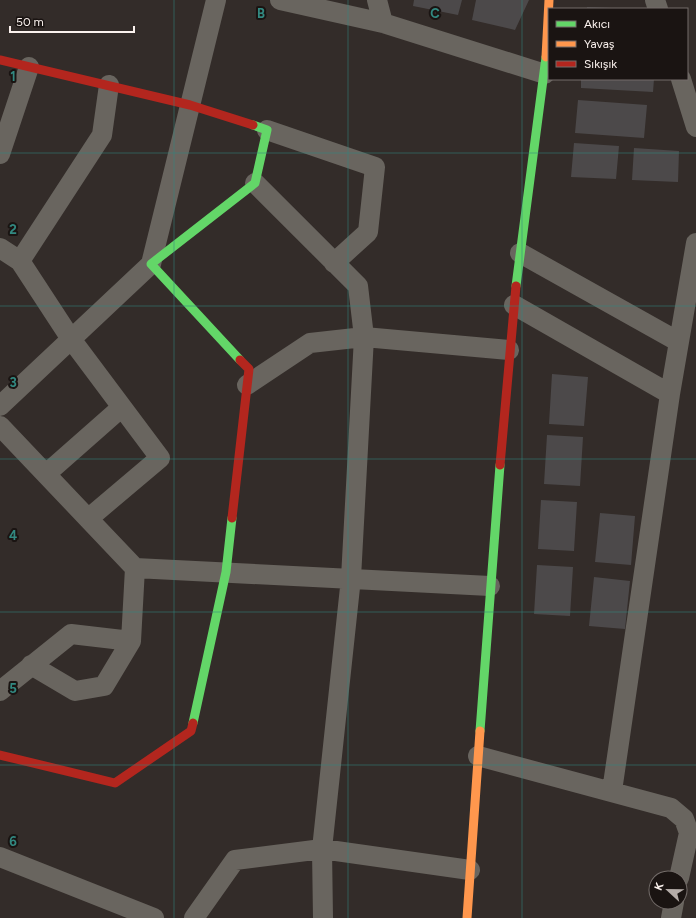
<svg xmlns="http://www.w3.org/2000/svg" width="696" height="918" viewBox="0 0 696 918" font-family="Figtree,sans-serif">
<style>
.building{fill:#4c494a}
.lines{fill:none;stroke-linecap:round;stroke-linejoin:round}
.street{stroke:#69655f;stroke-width:20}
.fast{stroke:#63d668;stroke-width:9}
.slow{stroke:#ff974d;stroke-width:9}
.jam{stroke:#b3261e;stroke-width:9}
.grid{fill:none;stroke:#328981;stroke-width:1;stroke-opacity:0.55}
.grid-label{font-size:13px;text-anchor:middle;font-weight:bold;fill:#328981;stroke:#1a1412;stroke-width:4;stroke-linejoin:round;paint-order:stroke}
</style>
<rect width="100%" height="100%" fill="#332c29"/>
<path class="building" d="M 414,0 L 462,0 L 458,15 L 413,6 Z
M 476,0 L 529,0 L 515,30 L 472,20 Z
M 587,7 L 612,8 L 612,9 L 587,9 Z
M 581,79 L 654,79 L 653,92 L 581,88 Z
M 578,100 L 647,105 L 644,138 L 575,133 Z
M 574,143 L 619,146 L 616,179 L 571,177 Z
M 634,148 L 679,151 L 678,182 L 632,180 Z
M 552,374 L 588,377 L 584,426 L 549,424 Z
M 547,435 L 583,437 L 580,486 L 544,484 Z
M 541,500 L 577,502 L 574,551 L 538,549 Z
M 600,513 L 635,516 L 631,565 L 595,562 Z
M 537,565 L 573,567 L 570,616 L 534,614 Z
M 594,577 L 630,581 L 625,629 L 589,626 Z"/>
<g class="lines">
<path class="street" d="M 280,0 L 383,23 L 545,74
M 377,0 L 383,23
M 655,0 L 658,9
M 681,79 L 696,127
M 267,130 L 375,167 L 368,232 L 334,263
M 0,154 L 29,67
M 255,183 L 358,286 L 364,337 L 351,578 L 322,849 L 323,918
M 0,248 L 20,261 L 71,339 L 160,458 L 89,518
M 520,253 L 679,342
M 20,261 L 102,135 L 109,85
M 514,305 L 670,394
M 247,385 L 310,343 L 364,337 L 509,350
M 0,406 L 151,264 L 216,0
M 0,426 L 135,568 L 490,586
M 46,474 L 122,407
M 31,665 L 75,691 L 104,686 L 131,641
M 0,691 L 71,634 L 131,641 L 135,568
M 478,756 L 671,808 L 684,819 L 689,833 L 679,878
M 612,791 L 670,394 L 696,243
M 0,857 L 154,918
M 194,918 L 235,860 L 322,849 L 470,870
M 671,918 L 674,902"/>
<path class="fast" d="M 516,286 L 546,57
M 240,360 L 151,264 L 255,183 L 267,130 L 253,125
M 193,723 L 226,572 L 232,518
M 480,731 L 500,465"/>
<path class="slow" d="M 546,57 L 549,0
M 467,918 L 480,731"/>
<path class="jam" d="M 0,60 L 190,105 L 253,125
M 500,465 L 516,286
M 232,518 L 249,369 L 240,360
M 0,755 L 115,783 L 191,731 L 193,723"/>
</g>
<path class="grid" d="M 174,0 L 174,918M 348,0 L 348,918M 522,0 L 522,918M 0,153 L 696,153M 0,306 L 696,306M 0,459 L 696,459M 0,612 L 696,612M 0,765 L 696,765"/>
<g class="grid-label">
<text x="261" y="18">B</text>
<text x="435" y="18">C</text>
<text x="13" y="81">1</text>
<text x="13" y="234">2</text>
<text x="13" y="387">3</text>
<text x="13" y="540">4</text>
<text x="13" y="693">5</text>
<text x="13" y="846">6</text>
</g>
<rect x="548" y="8" width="140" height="72" fill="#1a1412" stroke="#746d6a"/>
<rect x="556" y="21" width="20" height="6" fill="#63d668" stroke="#746d6a"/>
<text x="584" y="28" font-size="12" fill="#fbf2ee">Akıcı</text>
<rect x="556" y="41" width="20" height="6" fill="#ff974d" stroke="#746d6a"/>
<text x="584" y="48" font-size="12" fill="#fbf2ee">Yavaş</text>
<rect x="556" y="61" width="20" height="6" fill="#b3261e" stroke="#746d6a"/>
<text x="584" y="68" font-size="12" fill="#fbf2ee">Sıkışık</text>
<g transform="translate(668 890) rotate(292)"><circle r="19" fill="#1a1412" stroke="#746d6a"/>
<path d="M0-3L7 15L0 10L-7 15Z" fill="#b5ada9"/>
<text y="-6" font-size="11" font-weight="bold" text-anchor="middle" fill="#fbf2ee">K</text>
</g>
<path d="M10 26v6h124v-6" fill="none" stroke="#fbf2ee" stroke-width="2"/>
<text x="16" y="26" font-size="12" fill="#fbf2ee" stroke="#1a1412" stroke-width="3" paint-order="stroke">50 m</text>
</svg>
